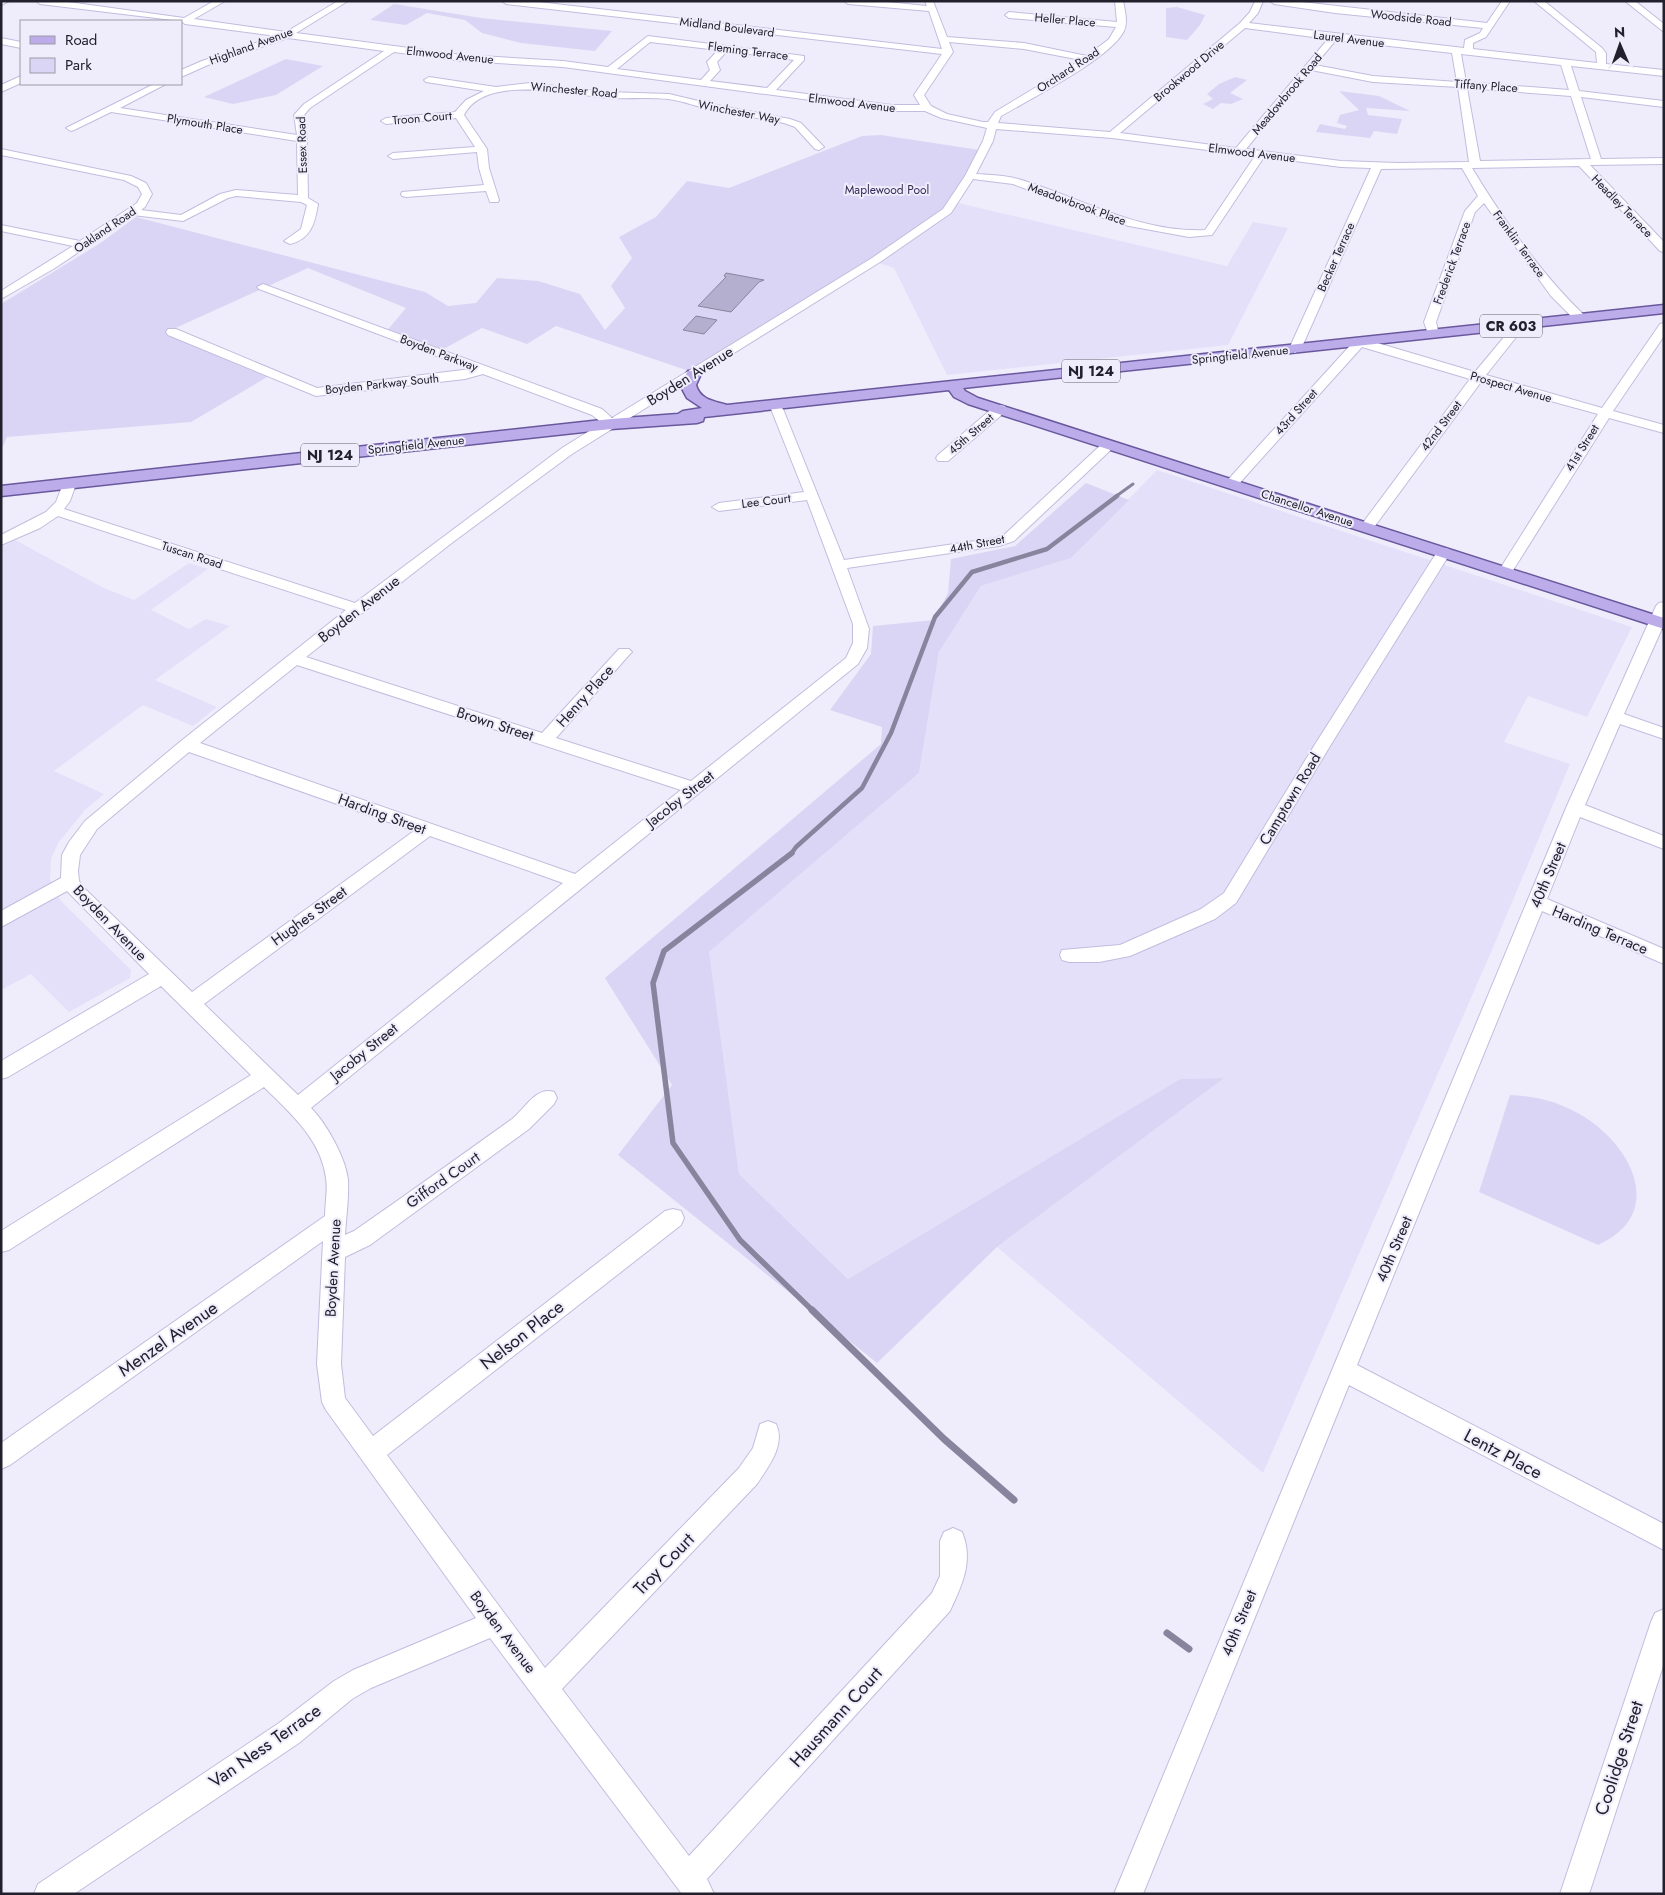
<svg xmlns="http://www.w3.org/2000/svg" width="1665" height="1895" viewBox="0 0 1665 1895" font-family="Jost,sans-serif">
<style>
.built{fill:#e5e0fa}
.green{fill:#dad5f4}
.water{fill:#b5afcf;stroke:#89849e}
.lines{fill:none;stroke-linecap:round;stroke-linejoin:round}
.stream-far3{stroke:#89849e;stroke-width:3}
.stream-far2{stroke:#89849e;stroke-width:4.5}
.stream-far1{stroke:#89849e;stroke-width:5.5}
.stream{stroke:#89849e;stroke-width:7}
.minor-casing{stroke:#c2bcde;stroke-width:2}
.major-casing{stroke:#6a589e;stroke-width:3}
.minor{fill:#fff;fill-rule:evenodd}
.major{fill:#bcadea;fill-rule:evenodd}
.labels{text-anchor:middle;dominant-baseline:central;stroke-width:4;stroke-linejoin:round;paint-order:stroke}
.far-street-label{font-size:12px;fill:#22202c;stroke:#efedfb}
.far-park-label{font-size:12px;fill:#362b57;stroke:#efedfb}
.shield{fill:#efedfb;stroke:#605e6a;stroke-width:1}
.shield-label{font-size:14px;font-weight:bold;fill:#22202c}
.street-label{font-size:15px;fill:#22202c;stroke:#efedfb}
.near-street-label{font-size:18px;fill:#22202c;stroke:#efedfb}
</style>
<rect width="100%" height="100%" fill="#efedfb"/>
<path class="built" d="M 954,202 L 1227,266 L 1253,222 L 1288,228 L 1228,345 L 947,375 L 894,268 L 870,260 Z
M 1157,470 L 1632,627 L 1587,717 L 1528,696 L 1504,742 L 1570,764 L 1492,950 L 1263,1473 L 997,1247 L 1223,1078 L 1180,1079 L 848,1279 L 739,1174 L 708,952 L 919,773 L 939,652 L 981,586 L 1071,558 Z
M 15,540 L 104,588 L 134,600 L 189,563 L 208,569 L 151,610 L 189,629 L 206,619 L 230,626 L 155,680 L 217,707 L 193,726 L 143,705 L 54,771 L 104,794 L 85,810 L 58,843 L 51,859 L 50,879 L 60,900 L 131,970 L 130,978 L 69,1012 L 31,974 L 1,990 L 1,547 Z"/>
<path class="green" d="M 394,4 L 481,18 L 612,31 L 595,51 L 521,43 L 482,33 L 465,20 L 427,13 L 406,25 L 370,20 Z
M 1177,7 L 1205,15 L 1200,25 L 1187,40 L 1166,37 L 1166,8 Z
M 286,59 L 323,66 L 276,95 L 233,104 L 204,97 Z
M 1235,77 L 1247,80 L 1230,93 L 1243,99 L 1231,104 L 1221,103 L 1213,109 L 1203,104 L 1213,99 L 1207,94 L 1219,84 Z
M 1339,91 L 1379,96 L 1410,111 L 1366,108 L 1368,115 L 1402,119 L 1397,134 L 1374,131 L 1370,138 L 1316,132 L 1320,124 L 1345,129 L 1347,126 L 1337,123 L 1340,115 L 1359,110 Z
M 881,135 L 986,151 L 954,202 L 870,260 L 695,373 L 556,326 L 527,344 L 482,328 L 438,352 L 385,333 L 406,308 L 308,268 L 169,331 L 274,373 L 191,422 L 7,437 L 1,450 L 1,304 L 99,244 L 136,217 L 425,292 L 448,306 L 476,303 L 497,278 L 538,281 L 580,294 L 605,330 L 625,308 L 611,286 L 632,258 L 619,237 L 656,217 L 687,181 L 729,188 L 862,136 Z
M 1086,483 L 1129,500 L 1071,558 L 981,586 L 939,652 L 919,773 L 709,952 L 739,1174 L 848,1279 L 1180,1079 L 1224,1078 L 997,1247 L 877,1363 L 618,1155 L 672,1085 L 605,978 L 881,744 L 882,727 L 830,710 L 871,654 L 873,626 L 934,620 L 948,593 L 951,559 L 1015,546 Z
M 1510,1095 C 1537,1096 1563,1103 1586,1118 C 1634,1149 1665,1215 1598,1245 L 1479,1192 Z"/>
<path class="water" d="M 726,273 L 764,280 L 759,282 L 731,312 L 698,306 L 726,277 L 724,276 Z
M 696,316 L 717,320 L 704,334 L 683,330 Z"/>
<g class="lines">
<path class="stream-far3" d="M 1115,497 L 1133,484"/>
<path class="stream-far2" d="M 791,854 L 796,847 L 862,788 L 891,733 L 935,617 L 972,572 L 1047,549 L 1117,496"/>
<path class="stream-far1" d="M 792,853 L 664,951 L 653,983 L 673,1143 L 740,1240 L 813,1311"/>
<path class="stream" d="M 812,1310 L 944,1439 L 1014,1500
M 1167,1633 L 1189,1649"/>
<defs>
<path id="minor" d="M 1,1 L 9,1 L 1,5 Z
M 36,1 L 61,1 L 184,18 L 214,1 L 225,1 L 194,19 L 286,32 L 338,1 L 348,1 L 296,33 L 462,55 L 563,61 L 608,67 L 648,36 L 804,56 L 804,60 L 776,90 L 892,105 L 920,105 L 914,95 L 942,54 L 506,4 L 502,1 L 530,1 L 942,49 L 929,11 L 848,4 L 844,1 L 877,1 L 927,6 L 925,1 L 933,1 L 947,37 L 1024,43 L 1087,56 L 1109,39 L 1116,27 L 1009,18 L 1005,15 L 1009,12 L 1117,22 L 1115,1 L 1123,1 C 1125,11 1128,22 1124,31 C 1110,59 1030,99 1001,116 L 998,123 L 1110,132 L 1240,23 L 1250,12 L 1255,1 L 1263,1 L 1258,13 L 1249,23 L 1464,48 L 1465,40 L 1480,33 L 1483,28 L 1335,13 L 1274,4 L 1270,1 L 1293,1 L 1487,23 L 1502,1 L 1510,1 L 1486,37 L 1473,43 L 1473,49 L 1597,63 L 1596,52 L 1534,1 L 1544,1 L 1602,48 L 1606,53 L 1606,64 L 1664,70 L 1664,76 L 1571,66 L 1579,91 L 1664,101 L 1664,107 L 1581,97 L 1601,159 L 1664,158 L 1664,164 L 1590,165 L 1664,242 L 1664,252 L 1660,251 L 1579,166 L 1472,168 C 1503,219 1541,274 1584,315 L 1586,318 L 1584,321 L 1576,321 L 1551,296 L 1484,203 L 1475,212 L 1436,322 L 1439,334 L 1437,337 L 1429,337 L 1424,322 L 1465,211 L 1478,196 L 1462,168 L 1381,169 L 1301,349 L 1295,353 L 1289,349 L 1371,168 L 1341,167 L 1264,157 L 1212,235 L 1189,237 L 1129,226 L 1097,216 L 1013,184 L 973,179 L 951,213 L 880,262 L 572,454 L 453,542 L 306,657 L 542,733 L 619,649 L 629,649 L 632,652 L 629,655 L 556,738 L 691,781 L 846,658 L 853,643 L 853,624 L 807,500 L 719,511 L 712,507 L 719,503 L 804,492 L 771,409 L 772,406 L 777,405 L 783,409 L 844,560 L 996,538 L 1004,535 L 1104,442 L 1109,441 L 1116,445 L 1014,541 L 999,546 L 847,568 L 869,629 L 867,648 L 858,664 L 311,1108 C 326,1123 346,1158 348,1180 C 349,1198 346,1217 345,1235 L 354,1231 C 407,1194 459,1157 512,1119 C 525,1109 536,1086 554,1092 L 557,1098 L 554,1104 L 529,1129 L 370,1245 L 345,1257 L 341,1364 L 345,1398 L 373,1436 L 665,1211 L 673,1209 L 681,1211 L 684,1218 L 681,1225 L 387,1455 L 545,1668 L 739,1468 L 753,1448 L 760,1424 L 768,1421 L 776,1424 C 786,1445 768,1467 757,1484 L 562,1689 L 689,1856 L 932,1593 L 940,1576 L 940,1541 L 944,1532 L 953,1528 L 962,1532 C 974,1561 962,1585 950,1611 L 707,1879 L 714,1894 L 682,1894 L 490,1638 L 371,1688 L 352,1699 L 299,1743 L 74,1894 L 34,1894 L 38,1884 L 279,1723 L 334,1681 L 353,1670 L 476,1618 L 326,1410 L 322,1402 L 317,1364 L 323,1241 L 10,1465 L 1,1469 L 1,1443 L 325,1216 C 325,1204 328,1190 326,1178 C 321,1139 290,1113 264,1087 L 9,1250 L 1,1252 L 1,1231 L 251,1075 L 161,986 L 8,1077 L 1,1079 L 1,1061 L 149,974 L 67,891 L 1,927 L 1,911 L 61,878 L 62,855 L 69,842 L 85,821 L 181,741 L 346,610 L 58,516 L 40,528 L 1,545 L 1,535 L 46,512 L 56,502 L 64,481 L 69,480 L 76,484 L 70,501 L 64,509 L 355,603 L 562,448 L 602,423 L 592,415 L 483,374 L 465,379 L 316,396 L 168,335 L 166,332 L 168,329 L 176,329 L 317,388 L 471,369 L 259,289 L 257,287 L 263,284 L 602,409 L 612,418 L 872,258 L 943,209 L 965,176 L 983,141 L 987,128 L 941,118 L 925,111 L 892,111 L 563,67 L 462,61 L 394,52 L 310,108 L 304,115 L 307,139 L 308,198 L 318,204 C 315,223 311,239 290,244 L 284,241 L 301,229 L 307,205 L 301,202 L 236,196 L 228,198 L 183,221 L 133,215 L 55,268 L 1,299 L 1,291 L 73,246 L 1,231 L 1,225 L 80,241 L 137,203 L 142,194 L 138,187 L 124,180 L 1,155 L 1,149 L 131,176 L 146,183 L 152,194 L 145,207 L 141,210 L 181,215 L 220,194 L 236,190 L 298,195 L 297,141 L 111,112 L 74,130 L 71,131 L 66,128 L 154,84 L 166,84 L 120,108 L 297,135 L 294,115 L 304,104 L 384,51 L 288,38 L 208,65 L 181,77 L 181,70 L 202,61 L 276,36 L 185,24 L 181,21 L 40,4 ZM 1245,28 L 1328,39 L 1236,148 L 1120,133 ZM 1336,40 L 1452,53 L 1457,82 L 1373,76 L 1315,65 ZM 650,42 L 718,50 L 707,62 L 710,70 L 701,80 L 617,69 ZM 949,42 L 1024,49 L 1081,60 L 995,112 L 988,122 L 983,122 L 947,114 L 931,106 L 924,95 L 953,52 ZM 727,51 L 794,60 L 767,88 L 710,81 L 720,70 L 717,62 ZM 1461,54 L 1561,65 L 1569,90 L 1466,82 ZM 1311,70 L 1373,82 L 1458,87 L 1469,162 L 1397,163 L 1341,161 L 1246,149 ZM 1467,88 L 1571,96 L 1591,159 L 1480,161 ZM 996,129 L 1112,138 L 1255,156 L 1205,230 C 1138,233 1080,197 1018,179 C 1005,175 990,175 976,174 L 993,141 ZM 297,665 L 681,790 L 575,874 L 200,743 ZM 189,752 L 414,831 L 192,992 L 82,886 L 79,881 L 78,871 L 80,855 L 97,829 ZM 430,836 L 563,883 L 298,1095 L 204,1004 Z
M 1625,1 L 1635,1 L 1664,24 L 1664,32 Z
M 1,38 L 21,42 L 21,48 L 1,44 Z
M 21,76 L 21,83 L 1,92 L 1,85 Z
M 429,77 L 496,87 L 530,83 L 606,92 L 669,94 L 711,104 L 790,119 L 801,123 L 824,147 L 819,150 L 815,149 L 795,127 L 784,123 C 760,118 736,115 713,110 C 698,107 684,101 668,99 C 648,97 628,99 607,98 C 572,95 485,73 464,115 L 487,149 L 489,168 L 499,200 L 498,202 L 490,202 L 486,191 L 406,197 L 402,196 L 401,194 L 402,192 L 484,185 L 479,168 L 477,152 L 393,159 L 388,156 L 393,153 L 475,147 L 456,118 L 386,124 L 381,121 L 386,118 L 455,112 L 466,100 L 484,91 L 426,82 L 424,80 Z
M 1505,322 L 1509,323 L 1517,336 L 1486,375 L 1602,408 L 1660,324 L 1664,323 L 1664,336 L 1613,411 L 1664,425 L 1664,433 L 1609,418 L 1510,575 L 1500,575 L 1498,572 L 1598,414 L 1481,382 L 1372,530 L 1362,530 L 1360,527 L 1362,524 L 1470,379 L 1362,347 L 1237,486 L 1227,486 L 1225,483 L 1356,339 L 1364,339 L 1475,372 L 1505,336 L 1499,326 Z
M 1000,405 L 1005,406 L 1006,409 L 1005,412 L 948,461 L 938,461 L 936,458 L 938,455 L 995,406 Z
M 1444,548 L 1449,549 L 1451,552 L 1330,746 L 1236,903 L 1215,919 L 1130,956 L 1099,962 L 1069,962 L 1062,960 L 1060,955 L 1062,950 L 1120,945 L 1201,909 L 1224,893 L 1314,746 L 1437,552 L 1439,549 Z
M 1664,602 L 1664,624 L 1624,714 L 1664,728 L 1664,739 L 1620,724 L 1585,805 L 1664,836 L 1664,849 L 1580,817 L 1547,899 L 1664,949 L 1664,964 L 1542,911 L 1357,1365 L 1664,1524 L 1664,1550 L 1349,1385 L 1143,1894 L 1114,1894 L 1566,808 L 1656,606 L 1659,603 Z
M 1664,1609 L 1664,1663 L 1589,1894 L 1560,1894 L 1651,1622 L 1655,1613 Z"/>
<path id="major" d="M 1664,305 L 1664,313 L 963,388 L 965,391 L 978,398 L 1664,618 L 1664,629 L 968,404 L 954,397 L 949,390 L 704,417 L 703,421 L 697,423 L 611,429 L 1,496 L 1,486 L 611,419 L 678,414 L 683,411 L 702,408 L 687,398 L 680,385 L 688,371 L 698,371 L 701,374 L 696,385 C 700,400 714,401 727,405 Z"/>
</defs>
<use href="#minor" class="minor-casing"/>
<use href="#major" class="major-casing"/>
<use href="#minor" class="minor"/>
<use href="#major" class="major"/>
</g>
<g class="labels">
<g class="far-street-label">
<text transform="translate(1411 18) rotate(6)">Woodside Road</text>
<text transform="translate(1065 20) rotate(5)">Heller Place</text>
<text transform="translate(727 27) rotate(7)">Midland Boulevard</text>
<text transform="translate(1349 39) rotate(7)">Laurel Avenue</text>
<text transform="translate(251 46) rotate(-20)">Highland Avenue</text>
<text transform="translate(748 51) rotate(7)">Fleming Terrace</text>
<text transform="translate(450 55) rotate(6)">Elmwood Avenue</text>
<text transform="translate(1068 70) rotate(-33)">Orchard Road</text>
<text transform="translate(1189 71) rotate(-40)">Brookwood Drive</text>
<text transform="translate(1486 86) rotate(4)">Tiffany Place</text>
<text transform="translate(574 90) rotate(5)">Winchester Road</text>
<text transform="translate(1287 94) rotate(-50)">Meadowbrook Road</text>
<text transform="translate(852 103) rotate(7)">Elmwood Avenue</text>
<text transform="translate(739 112) rotate(11)">Winchester Way</text>
<text transform="translate(422 118) rotate(-5)">Troon Court</text>
<text transform="translate(205 124) rotate(9)">Plymouth Place</text>
<text transform="translate(302 145) rotate(-92)">Essex Road</text>
<text transform="translate(1252 153) rotate(7)">Elmwood Avenue</text>
<text transform="translate(1077 204) rotate(20)">Meadowbrook Place</text>
<text transform="translate(1622 206) rotate(46)">Headley Terrace</text>
<text transform="translate(105 230) rotate(-34)">Oakland Road</text>
<text transform="translate(1519 244) rotate(54)">Franklin Terrace</text>
<text transform="translate(1336 257) rotate(-66)">Becker Terrace</text>
<text transform="translate(1452 263) rotate(-70)">Frederick Terrace</text>
<text transform="translate(439 353) rotate(21)">Boyden Parkway</text>
<text transform="translate(1240 355) rotate(-6)">Springfield Avenue</text>
<text transform="translate(382 384) rotate(-6)">Boyden Parkway South</text>
<text transform="translate(1511 387) rotate(16)">Prospect Avenue</text>
<text transform="translate(1296 412) rotate(-48)">43rd Street</text>
<text transform="translate(1441 426) rotate(-53)">42nd Street</text>
<text transform="translate(971 434) rotate(-41)">45th Street</text>
<text transform="translate(416 445) rotate(-6)">Springfield Avenue</text>
<text transform="translate(1582 448) rotate(-58)">41st Street</text>
<text transform="translate(766 501) rotate(-7)">Lee Court</text>
<text transform="translate(1307 508) rotate(18)">Chancellor Avenue</text>
<text transform="translate(977 544) rotate(-11)">44th Street</text>
<text transform="translate(192 555) rotate(18)">Tuscan Road</text>
</g>
<g class="far-park-label">
<text x="887" y="190">Maplewood Pool</text>
</g>
<g class="shield">
<rect x="1480" y="314.5" width="62" height="23" rx="4"/>
<rect x="1062" y="359.5" width="58" height="23" rx="4"/>
<rect x="301" y="443.5" width="58" height="23" rx="4"/>
</g>
<g class="shield-label">
<text x="1511" y="326">CR 603</text>
<text x="1091" y="371">NJ 124</text>
<text x="330" y="455">NJ 124</text>
</g>
<g class="street-label">
<text transform="translate(690 376) rotate(-32)">Boyden Avenue</text>
<text transform="translate(359 609) rotate(-38)">Boyden Avenue</text>
<text transform="translate(585 696) rotate(-48)">Henry Place</text>
<text transform="translate(495 724) rotate(18)">Brown Street</text>
<text transform="translate(680 799) rotate(-38)">Jacoby Street</text>
<text transform="translate(1290 799) rotate(-59)">Camptown Road</text>
<text transform="translate(382 814) rotate(20)">Harding Street</text>
<text transform="translate(1548 875) rotate(-67)">40th Street</text>
<text transform="translate(309 916) rotate(-36)">Hughes Street</text>
<text transform="translate(110 923) rotate(46)">Boyden Avenue</text>
<text transform="translate(1600 930) rotate(23)">Harding Terrace</text>
<text transform="translate(364 1052) rotate(-39)">Jacoby Street</text>
<text transform="translate(443 1180) rotate(-35)">Gifford Court</text>
<text transform="translate(1394 1249) rotate(-67)">40th Street</text>
<text transform="translate(333 1268) rotate(-87)">Boyden Avenue</text>
<text transform="translate(1239 1623) rotate(-68)">40th Street</text>
<text transform="translate(503 1632) rotate(53)">Boyden Avenue</text>
</g>
<g class="near-street-label">
<text transform="translate(522 1335) rotate(-38)">Nelson Place</text>
<text transform="translate(168 1339) rotate(-35)">Menzel Avenue</text>
<text transform="translate(1503 1454) rotate(28)">Lentz Place</text>
<text transform="translate(664 1564) rotate(-46)">Troy Court</text>
<text transform="translate(836 1717) rotate(-48)">Hausmann Court</text>
<text transform="translate(265 1746) rotate(-35)">Van Ness Terrace</text>
<text transform="translate(1619 1758) rotate(-72)">Coolidge Street</text>
</g>
</g>
<rect width="1665" height="1895" fill="none" stroke="#22202c" stroke-width="5"/>
<rect x="20" y="20" width="162" height="65" fill="#efedfb" stroke="#9d9ba8"/>
<rect x="30" y="36" width="25" height="8" fill="#bcadea" stroke="#9d9ba8"/>
<text x="65" y="45" font-size="15" fill="#22202c">Road</text>
<rect x="30" y="58" width="25" height="15" fill="#dad5f4" stroke="#9d9ba8"/>
<text x="65" y="70" font-size="15" fill="#22202c">Park</text>
<g transform="translate(1620 45) rotate(358)" stroke="#efedfb" stroke-width="4" paint-order="stroke">
<path d="M0-4L9 19L0 12L-9 19Z" fill="#22202c"/>
<text y="-8" font-size="14" font-weight="bold" text-anchor="middle" fill="#22202c">N</text>
</g>
</svg>
